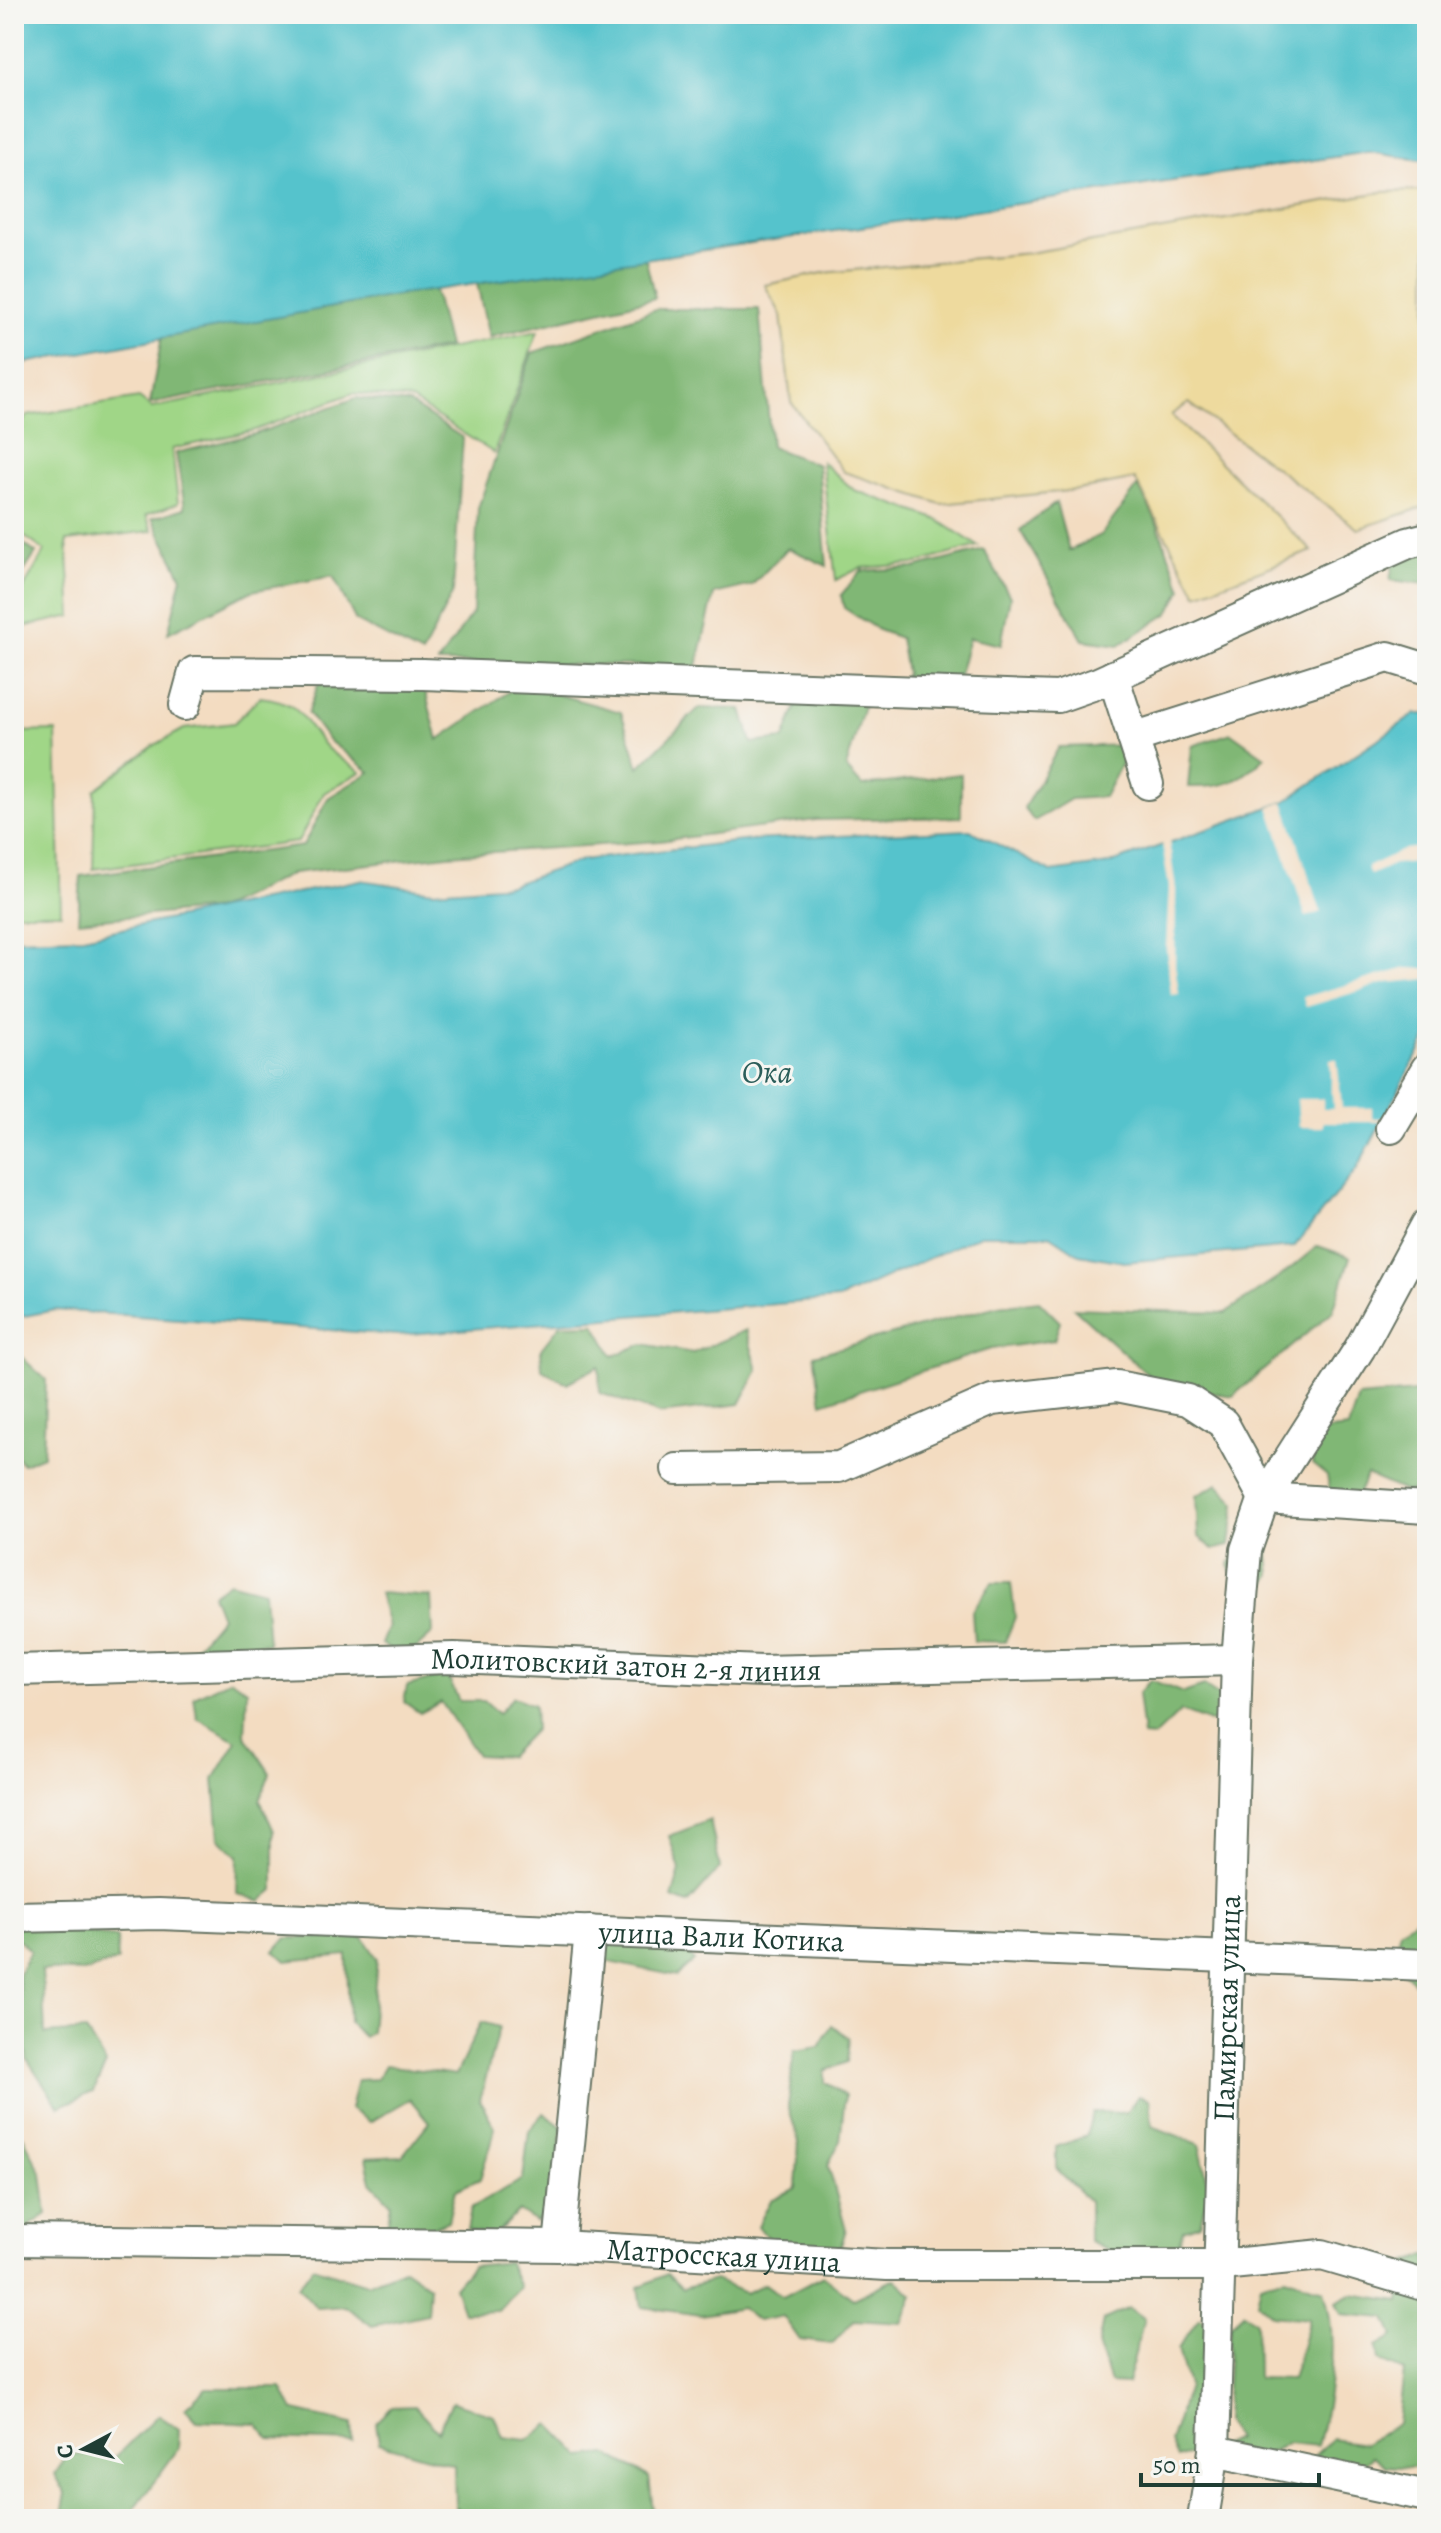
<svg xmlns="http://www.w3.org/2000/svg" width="1441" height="2533" viewBox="0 0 1441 2533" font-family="Alegreya,serif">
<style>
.green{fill:#a0d687;stroke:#608a5e;stroke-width:2}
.forest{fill:#80b774;stroke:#507a54;stroke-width:2}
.sand{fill:#eeda9e;stroke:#868c69;stroke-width:2}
.water{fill:#55c3cc;stroke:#3a8080;stroke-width:2}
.pier{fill:#f3dcc1}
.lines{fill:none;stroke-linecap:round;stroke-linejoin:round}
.minor-casing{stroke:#697565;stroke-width:34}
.minor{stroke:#fff;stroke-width:30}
.labels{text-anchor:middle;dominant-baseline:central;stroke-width:6;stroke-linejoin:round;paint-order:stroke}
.street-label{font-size:30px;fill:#1f3d34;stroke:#f6f6f2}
.water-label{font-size:32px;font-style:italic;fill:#2c5e5a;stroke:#f6f6f2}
</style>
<rect width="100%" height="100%" fill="#f6f6f2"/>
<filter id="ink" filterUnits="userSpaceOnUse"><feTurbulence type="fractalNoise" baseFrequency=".0125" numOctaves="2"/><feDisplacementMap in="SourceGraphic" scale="16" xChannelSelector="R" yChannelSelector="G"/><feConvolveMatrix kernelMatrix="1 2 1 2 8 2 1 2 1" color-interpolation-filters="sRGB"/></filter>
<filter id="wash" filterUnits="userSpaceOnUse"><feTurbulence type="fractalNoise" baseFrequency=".006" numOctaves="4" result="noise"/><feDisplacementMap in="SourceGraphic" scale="32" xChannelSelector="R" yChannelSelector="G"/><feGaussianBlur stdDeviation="1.8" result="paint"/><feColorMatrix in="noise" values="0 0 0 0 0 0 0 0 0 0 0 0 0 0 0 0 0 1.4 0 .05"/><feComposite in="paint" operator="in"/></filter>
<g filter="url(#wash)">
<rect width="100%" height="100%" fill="#f3dcc1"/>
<path class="green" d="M 538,331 L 494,453 L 411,400 L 353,393 L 255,430 L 172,449 L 178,503 L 146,515 L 152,531 L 67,541 L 72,616 L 14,629 L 14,605 L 45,551 L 14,529 L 14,434 L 27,416 L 139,398 L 152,408 Z
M 822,462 L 854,490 L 936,519 L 978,546 L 914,564 L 860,568 L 836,580 Z
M 260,697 C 307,702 300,723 329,750 C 338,758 351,765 361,772 L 324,793 L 298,842 L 93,869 L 95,790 L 153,746 L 184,729 L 234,723 Z
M 56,731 L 61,913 L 14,913 L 14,732 Z"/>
<path class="forest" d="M 642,244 L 655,298 L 489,337 L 473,266 Z
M 431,278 L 448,347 L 150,404 L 164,324 Z
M 656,309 L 759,309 L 771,447 L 818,465 L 827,566 L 788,548 L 752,585 L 714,594 L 697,666 L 438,663 L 473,612 L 478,508 L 532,353 Z
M 356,398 L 410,404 L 463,438 L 453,592 L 422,655 L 356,621 L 333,576 L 252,591 L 168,633 L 182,577 L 152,518 L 185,508 L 176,453 L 255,434 Z
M 1138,486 L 1154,516 L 1182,589 L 1169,613 L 1119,645 L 1083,640 L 1020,530 L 1056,503 L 1069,551 L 1102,534 Z
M 14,537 L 36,553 L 14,587 Z
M 1396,549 L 1427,549 L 1427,584 L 1390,580 Z
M 984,550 L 1010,597 L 1001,645 L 969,638 L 957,682 L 900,686 L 906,673 L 900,638 L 878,630 L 844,608 L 841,595 L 861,571 L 914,568 Z
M 320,679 L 425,691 L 438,740 L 520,684 L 621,712 L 639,767 L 699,708 L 742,709 L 752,743 L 784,739 L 799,699 L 866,699 L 846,768 L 862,786 L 961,774 L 961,817 L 816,820 L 660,841 L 448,855 L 293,873 L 220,909 L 78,921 L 81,876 L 303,846 L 328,798 L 370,772 L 328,740 L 308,713 Z
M 1231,733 L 1265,757 C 1238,783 1225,788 1188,787 L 1192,746 Z
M 1131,745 L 1104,797 L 1071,799 L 1034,821 L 1024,808 L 1059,747 Z
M 1318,1246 L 1350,1257 L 1333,1311 L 1233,1396 L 1158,1384 L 1074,1308 L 1225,1313 L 1281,1276 Z
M 1039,1301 L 1060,1322 L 1054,1340 L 991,1349 L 822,1403 L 814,1355 L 998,1306 Z
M 595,1324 L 613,1356 L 643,1344 L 693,1353 L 746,1330 L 758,1370 L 740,1404 L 660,1414 L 600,1393 L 599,1366 L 567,1383 L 542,1370 L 541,1349 L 560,1325 Z
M 14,1350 L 46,1380 L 43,1456 L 23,1464 L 14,1454 Z
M 1427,1391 L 1427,1488 L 1406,1492 L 1367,1475 L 1357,1497 L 1331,1497 L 1327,1476 L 1312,1464 L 1322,1431 L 1348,1428 L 1358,1397 Z
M 1218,1484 L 1236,1503 L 1230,1545 L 1214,1550 L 1198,1536 L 1196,1496 Z
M 1267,1539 L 1271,1575 L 1259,1594 L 1241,1592 L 1229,1565 L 1243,1540 Z
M 229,1582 L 264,1591 L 268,1643 L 232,1646 L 200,1666 L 189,1655 L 221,1617 L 212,1594 Z
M 992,1583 L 1011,1583 L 1015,1617 L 1005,1642 L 974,1641 L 972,1611 Z
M 379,1593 L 431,1597 L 433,1633 L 405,1658 L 381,1644 L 388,1626 Z
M 447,1675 L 459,1701 L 484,1701 L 498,1714 L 513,1697 L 534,1705 L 535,1729 L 508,1757 L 477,1755 L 441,1702 L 420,1713 L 404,1702 L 407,1686 Z
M 231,1679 L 247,1690 L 245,1735 L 270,1773 L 260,1800 L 274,1831 L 274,1890 L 261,1901 L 237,1894 L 238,1856 L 219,1838 L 214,1779 L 237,1741 L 197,1718 L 194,1697 Z
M 1151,1680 L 1183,1693 L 1204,1686 L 1222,1698 L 1219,1720 L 1210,1722 L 1181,1711 L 1154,1737 L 1143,1736 L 1138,1693 Z
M 710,1820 L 720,1868 L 688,1904 L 672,1898 L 680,1870 L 669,1836 Z
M 1421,1915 L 1427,1917 L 1427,1982 L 1417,1985 L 1392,1962 L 1400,1930 Z
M 20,1921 L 117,1938 L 118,1961 L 84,1972 L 42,1970 L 45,2034 L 86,2031 L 106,2064 L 93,2092 L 59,2107 L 27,2059 L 18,1975 L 30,1951 L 14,1935 Z
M 363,1937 L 377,1958 L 371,2032 L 364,2037 L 349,2023 L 347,1955 L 286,1961 L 275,1951 L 286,1938 Z
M 682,1942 L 694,1961 L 677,1976 L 599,1960 L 594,1946 Z
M 481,2022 L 499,2027 L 480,2100 L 495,2128 L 480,2179 L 455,2190 L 448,2221 L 404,2239 L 385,2239 L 391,2203 L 371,2182 L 366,2158 L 402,2156 L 429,2122 L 410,2099 L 370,2122 L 350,2109 L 357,2080 L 377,2079 L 385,2065 L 456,2075 Z
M 832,2025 L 849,2038 L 847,2062 L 825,2071 L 825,2082 L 845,2095 L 840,2141 L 828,2165 L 846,2229 L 841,2246 L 813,2256 L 780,2254 L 758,2226 L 771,2200 L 796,2188 L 799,2142 L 788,2106 L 794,2051 L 819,2047 Z
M 1138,2096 L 1150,2100 L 1152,2126 L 1199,2144 L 1209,2187 L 1200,2224 L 1183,2230 L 1178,2246 L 1130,2260 L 1089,2241 L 1089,2201 L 1056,2168 L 1056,2147 L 1086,2136 L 1093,2112 L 1126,2113 Z
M 544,2113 L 562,2127 L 554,2202 L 536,2222 L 519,2211 L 494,2235 L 467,2230 L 471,2208 L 523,2179 L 529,2131 Z
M 23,2136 L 42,2174 L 47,2214 L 25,2229 L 15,2215 L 16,2139 Z
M 1427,2255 L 1427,2469 L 1385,2466 L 1372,2456 L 1354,2471 L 1322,2468 L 1314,2456 L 1332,2439 L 1364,2444 L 1398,2424 L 1404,2371 L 1379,2360 L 1377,2346 L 1394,2336 L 1386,2318 L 1341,2314 L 1336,2302 L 1351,2294 L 1400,2301 L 1406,2263 Z
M 508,2262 L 519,2287 L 498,2311 L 463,2312 L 454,2287 L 472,2266 Z
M 313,2267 L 367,2284 L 404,2269 L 429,2286 L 427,2314 L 372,2326 L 345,2306 L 317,2308 L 298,2287 Z
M 667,2274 L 682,2289 L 715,2280 L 745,2293 L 765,2284 L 783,2297 L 823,2276 L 853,2299 L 895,2279 L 913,2295 L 902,2323 L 854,2320 L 832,2344 L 800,2340 L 783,2316 L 757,2321 L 741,2308 L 701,2315 L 642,2307 L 639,2287 Z
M 1285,2277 L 1324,2290 C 1339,2339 1330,2397 1317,2446 L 1287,2443 L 1240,2469 L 1219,2447 L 1236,2439 L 1225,2420 L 1230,2325 L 1244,2312 L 1256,2322 L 1257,2378 L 1292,2379 L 1309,2319 L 1272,2315 L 1257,2302 L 1261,2284 Z
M 1129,2308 L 1144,2319 L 1127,2384 L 1110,2383 L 1098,2345 L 1103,2320 Z
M 1199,2318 L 1212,2325 L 1212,2357 L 1200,2374 L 1209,2396 L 1205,2449 L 1177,2458 L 1170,2442 L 1188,2386 L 1178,2349 Z
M 206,2388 L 282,2388 L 294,2411 L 352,2424 L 353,2442 L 269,2439 L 257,2424 L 197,2421 L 185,2408 Z
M 452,2402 L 494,2415 L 503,2437 L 527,2440 L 550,2424 L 582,2457 L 607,2454 L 649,2477 L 654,2519 L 466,2519 L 455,2506 L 454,2465 L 379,2443 L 376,2423 L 392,2407 L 415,2406 L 438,2431 Z
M 158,2415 L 179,2429 L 178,2449 L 127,2519 L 61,2519 L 66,2494 L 55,2474 L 69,2453 L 114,2458 Z"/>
<path class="sand" d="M 1427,191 L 1427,506 L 1358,529 L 1189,403 L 1171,415 L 1312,551 L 1197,594 L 1135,479 L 1078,490 L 941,504 L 844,472 L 791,402 L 781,315 L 765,285 L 823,273 L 1029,253 L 1382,192 Z"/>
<path class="water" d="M 14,14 L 1427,14 L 1427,161 L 1369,152 L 394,296 L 14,365 Z
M 1416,714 L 1427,714 L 1427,1037 L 1356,1170 L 1294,1247 L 1124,1262 L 1079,1254 L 1050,1235 L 980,1235 L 839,1299 L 397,1335 L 55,1310 L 14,1318 L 14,939 L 83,937 L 360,880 L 433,891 L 511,885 L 582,860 L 751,840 L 970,830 L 1051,872 L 1109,864 L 1284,802 Z"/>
<path class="pier" d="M 1284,802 L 1321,912 L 1306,917 L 1269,807 Z
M 1169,841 L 1176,890 L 1175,965 L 1179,994 L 1171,995 L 1166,948 L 1169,887 L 1162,843 Z
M 1423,847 L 1427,849 L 1427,861 L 1394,864 L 1370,875 L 1367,867 L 1405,849 Z
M 1407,968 L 1427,969 L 1427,979 L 1386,983 L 1306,1007 L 1303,997 Z
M 1330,1059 L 1337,1059 L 1342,1108 L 1372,1108 L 1372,1118 L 1382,1118 L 1382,1122 L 1323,1122 L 1323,1127 L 1299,1127 L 1297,1099 L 1323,1099 L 1323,1109 L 1333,1109 Z"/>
</g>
<g filter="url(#ink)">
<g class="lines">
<defs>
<g id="minor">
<path d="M 1113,676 L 1148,784"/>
<path d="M 185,705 L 194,672 L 423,674 L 1058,697 L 1098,683 L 1408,543 L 1427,538"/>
<path d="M 1133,738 L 1388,657 L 1427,669"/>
<path d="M 1391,1128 L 1427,1068"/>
<path d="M 677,1469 L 839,1467 L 992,1400 L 1117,1386 L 1188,1400 L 1223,1423 L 1264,1498"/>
<path d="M 1264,1498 L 1427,1508"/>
<path id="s1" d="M 14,1670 L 454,1658 L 762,1671 L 1237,1660"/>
<path id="s2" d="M 14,1917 L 159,1914 L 1427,1965"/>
<path id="s3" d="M 14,2240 L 559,2246 L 887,2265 L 1221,2265 L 1322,2255 L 1427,2286"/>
<path d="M 559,2246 L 590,1931"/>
<path d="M 1214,2451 L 1427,2496"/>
<path id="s4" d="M 1203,2519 L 1214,2451 L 1237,1660 L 1246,1550 L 1264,1498 L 1360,1348 L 1427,1224"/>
</g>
</defs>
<use href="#minor" class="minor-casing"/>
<use href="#minor" class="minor"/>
</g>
</g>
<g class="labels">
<g class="street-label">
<text stroke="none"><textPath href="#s1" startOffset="612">Молитовский затон 2-я линия</textPath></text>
<text stroke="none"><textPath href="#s2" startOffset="708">улица Вали Котика</textPath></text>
<text stroke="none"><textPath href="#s4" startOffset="512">Памирская улица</textPath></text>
<text stroke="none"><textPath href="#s3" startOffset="710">Матросская улица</textPath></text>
</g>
<g class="water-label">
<text x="767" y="1072">Ока</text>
</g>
</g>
<rect width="1441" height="2533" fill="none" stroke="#f6f6f2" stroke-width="48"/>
<g transform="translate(84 2449) rotate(263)" stroke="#f6f6f2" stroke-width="6" paint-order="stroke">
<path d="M0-6L14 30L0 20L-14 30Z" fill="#1f3d34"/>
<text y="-12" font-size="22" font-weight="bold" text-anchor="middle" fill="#1f3d34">С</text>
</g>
<path d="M1141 2473v12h178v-12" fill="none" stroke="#1f3d34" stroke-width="4"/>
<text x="1153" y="2473" font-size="24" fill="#1f3d34" stroke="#f6f6f2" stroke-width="6" paint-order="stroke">50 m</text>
</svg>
